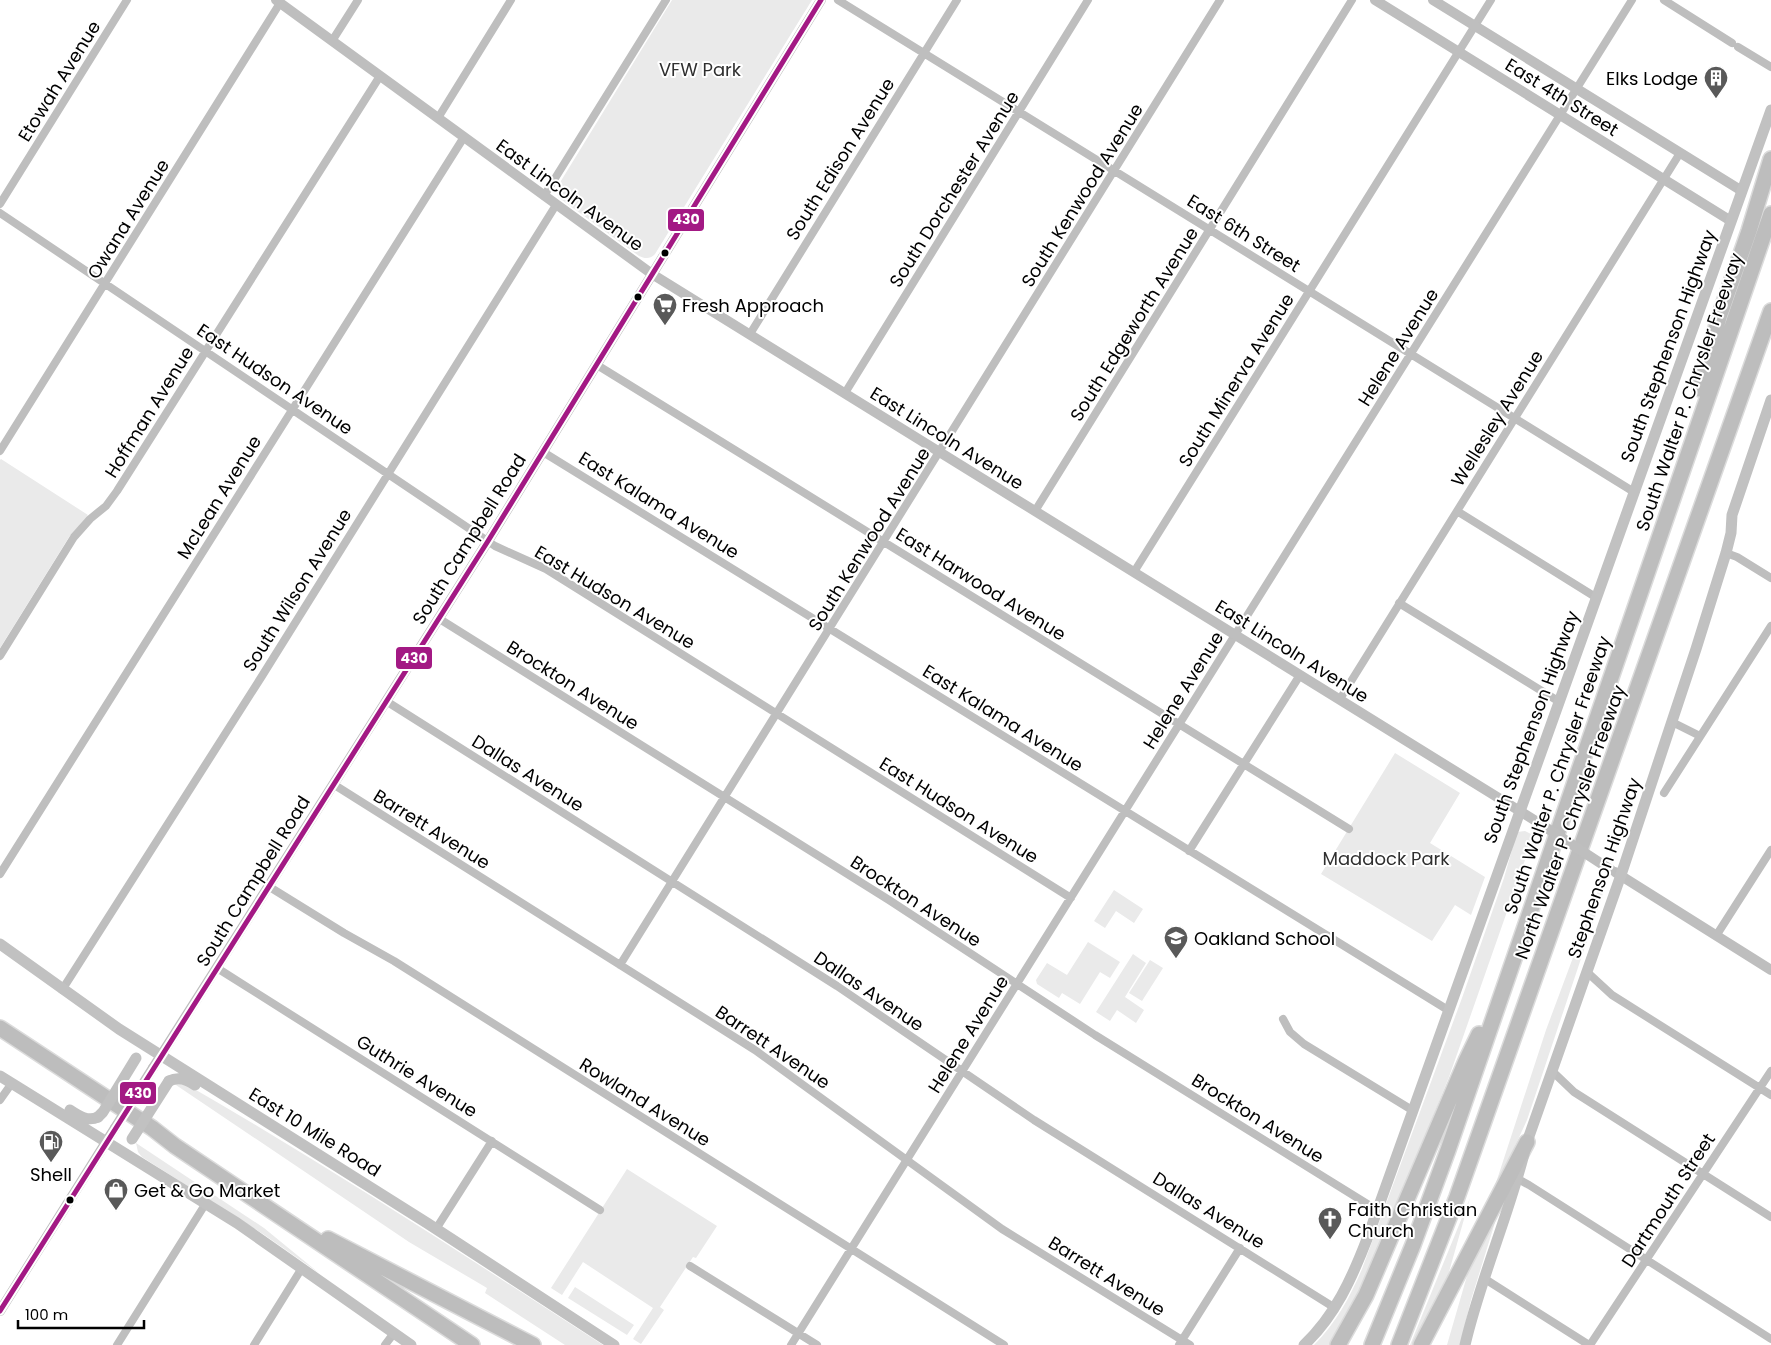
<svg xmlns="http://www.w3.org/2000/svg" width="1771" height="1345" viewBox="0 0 1771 1345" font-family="Poppins,sans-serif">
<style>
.green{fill:#eaeaea}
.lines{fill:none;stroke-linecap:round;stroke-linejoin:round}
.motorway-casing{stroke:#dbdbdb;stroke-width:18}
.minor{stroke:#bebebe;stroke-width:8}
.tertiary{stroke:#bebebe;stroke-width:10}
.secondary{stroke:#c1c1c1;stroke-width:11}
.motorway{stroke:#bdbdbd;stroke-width:15}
.tertiary-bridge{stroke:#bebebe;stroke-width:10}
.secondary-bridge{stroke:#c1c1c1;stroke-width:11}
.bus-1-casing{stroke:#fff;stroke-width:9}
.bus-1{stroke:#a31984;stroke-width:5}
.bus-dot{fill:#000;stroke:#fff;stroke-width:2}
.labels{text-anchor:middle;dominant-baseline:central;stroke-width:4;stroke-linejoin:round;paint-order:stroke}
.park-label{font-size:18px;fill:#2f2f2f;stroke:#fff}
.poi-label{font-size:18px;fill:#000;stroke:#fff;text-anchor:start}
.street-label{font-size:18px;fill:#000;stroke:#fff}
.line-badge{stroke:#fff;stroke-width:2}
.badge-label{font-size:14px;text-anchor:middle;font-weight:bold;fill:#fff}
</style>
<rect width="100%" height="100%" fill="#fff"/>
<path class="green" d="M 672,0 L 812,0 L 655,254 C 651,259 645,259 639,256 L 558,197 L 556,189 Z
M 1,459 L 88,515 L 69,537 L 0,648 L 0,460 Z
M 1395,753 L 1460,793 L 1430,843 L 1485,877 L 1471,915 L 1455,905 L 1432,941 L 1321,874 Z
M 1525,831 L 1533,835 L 1523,866 L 1449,1077 L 1370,1271 L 1340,1330 L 1329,1345 L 1314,1345 C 1336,1323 1350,1297 1362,1269 L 1462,998 L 1504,878 L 1517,832 Z
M 1604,880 L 1607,881 L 1527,1120 L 1491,1198 L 1546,1030 L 1600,885 Z
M 1114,890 L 1143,909 L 1134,923 L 1116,911 L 1105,928 L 1094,921 Z
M 1088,942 L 1120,962 L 1110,978 L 1100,972 L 1080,1004 L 1062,993 L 1059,998 L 1037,984 L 1036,980 L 1047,963 L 1067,975 Z
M 1133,954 L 1146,963 L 1125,997 L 1144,1010 L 1136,1023 L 1117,1010 L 1110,1021 L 1096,1012 Z
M 1150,960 L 1163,968 L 1142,1001 L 1129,993 Z
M 173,1083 L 184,1083 C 327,1165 465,1256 603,1345 L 565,1345 L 485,1293 L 487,1288 L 409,1242 Z
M 136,1143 L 264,1228 L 319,1273 L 263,1234 L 142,1157 L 138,1152 Z
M 627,1169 L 717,1226 L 696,1258 L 693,1257 L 660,1307 L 664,1310 L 641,1344 L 633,1339 L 653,1308 L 583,1262 L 562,1295 L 551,1288 Z
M 1470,1198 L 1445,1286 L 1414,1345 L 1410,1345 Z
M 1497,1216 L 1471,1300 L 1460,1345 L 1447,1345 L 1469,1269 Z
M 575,1287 L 634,1325 L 627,1335 L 568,1298 Z"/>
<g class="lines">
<defs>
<path id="motorway" d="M 1700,389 L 1719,317 L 1749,231 L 1771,159
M 0,1028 L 152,1128 L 175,1146 L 472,1345
M 328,1239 L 533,1345
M 1338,1345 L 1366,1295 L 1466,1061 L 1479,1034
M 1372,1345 L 1413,1245 L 1448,1150 L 1771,214
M 1399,1345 L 1457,1197 L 1771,311
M 1421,1345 L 1527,1142"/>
</defs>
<use href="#motorway" class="motorway-casing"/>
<path class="minor" d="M 838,0 L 1634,492
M 1664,0 L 1732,43
M 332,41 L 358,0
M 1738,47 L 1771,67
M 438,118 L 511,0
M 544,196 L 666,0
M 0,204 L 127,0
M 0,213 L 495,546 L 546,569 L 1071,898
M 750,334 L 957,0
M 597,365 L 1349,829
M 845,393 L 1088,0
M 0,451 L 280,3
M 543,452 L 1448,1010
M 1035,511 L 1352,0
M 1457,511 L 1597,598
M 1726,553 L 1737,557 L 1771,578
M 1134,572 L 1491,0
M 1399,603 L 1558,701
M 438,618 L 889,900 L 1095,1035 L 1377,1210
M 0,656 L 74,537 L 90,519 L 106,506 L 117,491 L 380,76
M 1340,699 L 1680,153
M 386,701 L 837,986 L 1034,1120 L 1335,1308
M 1672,722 L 1700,736
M 333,784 L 755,1050 L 1002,1229 L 1190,1345
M 1664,793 L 1771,626
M 1189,851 L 1300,675
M 0,874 L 464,137
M 268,886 L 344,933 L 394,961 L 1004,1345
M 1716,936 L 1771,850
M 620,965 L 1220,0
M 217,968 L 600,1210
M 1587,972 L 1612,995 L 1771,1095
M 62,990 L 262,676 L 556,205
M 1283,1019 L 1290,1032 L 1304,1044 L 1412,1110
M 1552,1071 L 1574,1092 L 1771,1217
M 0,1100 L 12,1083
M 1518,1179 L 1529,1185 L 1771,1339
M 436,1229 L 492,1141
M 690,1266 L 817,1345
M 1485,1279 L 1589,1345
M 117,1345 L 206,1203
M 254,1345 L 302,1268
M 385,1345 L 394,1333
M 791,1345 L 1632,0
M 1179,1345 L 1240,1248
M 1590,1345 L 1771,1071"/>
<path class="tertiary" d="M 276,0 L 652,274 L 1539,823
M 1375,0 L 1731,221
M 1433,0 L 1742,191
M 1615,872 L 1771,970
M 153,1068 L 488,541 L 821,0
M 0,1311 L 115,1128"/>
<path class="secondary" d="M 0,944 L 119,1029 L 427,1223 L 614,1345
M 0,1076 L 237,1223 L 411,1345
M 169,1081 C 179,1076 187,1080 195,1085
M 70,1110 C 79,1116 88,1122 98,1117
M 1304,1345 C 1335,1316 1352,1278 1367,1239 L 1771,110
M 1465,1345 C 1481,1276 1511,1211 1527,1142 L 1621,875 L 1696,649 L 1726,553 L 1731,533 L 1732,515 L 1771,400"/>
<use href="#motorway" class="motorway"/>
<path class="tertiary-bridge" d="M 1539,823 L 1611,870
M 115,1128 L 153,1068"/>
<path class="secondary-bridge" d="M 98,1117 L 103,1112 L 136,1058
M 132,1139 L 169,1081"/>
<defs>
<path id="bus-1" d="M 0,1311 L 488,541 L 821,0"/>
</defs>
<use href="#bus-1" class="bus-1-casing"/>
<use href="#bus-1" class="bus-1"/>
</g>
<defs>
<symbol id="building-pin" viewBox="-11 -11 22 30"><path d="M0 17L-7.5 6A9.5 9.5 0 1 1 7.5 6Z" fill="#595959" stroke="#fff"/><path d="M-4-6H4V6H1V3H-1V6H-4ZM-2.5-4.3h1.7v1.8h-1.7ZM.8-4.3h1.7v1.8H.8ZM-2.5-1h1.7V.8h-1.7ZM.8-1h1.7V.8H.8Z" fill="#fff"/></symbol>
<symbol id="supermarket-pin" viewBox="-11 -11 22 30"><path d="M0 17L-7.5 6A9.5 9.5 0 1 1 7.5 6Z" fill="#595959" stroke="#fff"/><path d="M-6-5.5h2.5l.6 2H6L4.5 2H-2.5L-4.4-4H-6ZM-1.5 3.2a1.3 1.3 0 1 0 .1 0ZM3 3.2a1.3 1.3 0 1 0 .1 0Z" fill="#fff"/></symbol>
<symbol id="school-pin" viewBox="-11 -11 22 30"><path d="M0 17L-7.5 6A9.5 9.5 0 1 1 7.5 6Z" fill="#595959" stroke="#fff"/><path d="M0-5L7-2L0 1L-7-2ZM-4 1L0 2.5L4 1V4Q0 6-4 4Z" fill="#fff"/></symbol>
<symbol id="fuel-pin" viewBox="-11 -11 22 30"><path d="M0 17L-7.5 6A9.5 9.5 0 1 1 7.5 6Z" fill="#595959" stroke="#fff"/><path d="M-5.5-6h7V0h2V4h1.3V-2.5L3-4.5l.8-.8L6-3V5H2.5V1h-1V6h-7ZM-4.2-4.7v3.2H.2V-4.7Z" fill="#fff"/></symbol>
<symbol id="shop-pin" viewBox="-11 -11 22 30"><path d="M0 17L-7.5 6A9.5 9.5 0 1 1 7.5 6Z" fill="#595959" stroke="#fff"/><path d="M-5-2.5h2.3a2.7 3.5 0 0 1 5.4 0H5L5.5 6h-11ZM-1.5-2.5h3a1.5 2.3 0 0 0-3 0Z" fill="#fff"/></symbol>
<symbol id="church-pin" viewBox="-11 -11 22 30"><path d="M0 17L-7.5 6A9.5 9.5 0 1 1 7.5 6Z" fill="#595959" stroke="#fff"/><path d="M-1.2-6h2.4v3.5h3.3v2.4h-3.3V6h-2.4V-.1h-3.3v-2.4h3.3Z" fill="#fff"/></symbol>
</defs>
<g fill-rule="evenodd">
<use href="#building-pin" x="1702" y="64" width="28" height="38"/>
<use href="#supermarket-pin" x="651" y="291" width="28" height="38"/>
<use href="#school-pin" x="1162" y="924" width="28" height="38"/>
<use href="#fuel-pin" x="37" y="1128" width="28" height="38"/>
<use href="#shop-pin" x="102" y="1176" width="28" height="38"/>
<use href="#church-pin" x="1316" y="1205" width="28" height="38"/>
</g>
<g class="bus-dot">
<circle cx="665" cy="253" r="4.5"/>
<circle cx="638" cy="297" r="4.5"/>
<circle cx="70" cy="1200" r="4.5"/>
</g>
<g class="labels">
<g class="park-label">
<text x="700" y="69">VFW Park</text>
<text x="1386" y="858">Maddock Park</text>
</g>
<g class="poi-label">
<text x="1698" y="78" text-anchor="end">Elks Lodge</text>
<text x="682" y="305">Fresh Approach</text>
<text x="1194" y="938">Oakland School</text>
<text x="51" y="1174" text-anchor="middle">Shell</text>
<text x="134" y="1190">Get &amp; Go Market</text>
<text x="1348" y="1209">Faith Christian<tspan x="1348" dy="21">Church</tspan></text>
</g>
<g class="street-label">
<text transform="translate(59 81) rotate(-58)">Etowah Avenue</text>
<text transform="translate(1562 97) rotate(32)">East 4th Street</text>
<text transform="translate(840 159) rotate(-58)">South Edison Avenue</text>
<text transform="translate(954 189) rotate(-58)">South Dorchester Avenue</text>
<text transform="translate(570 195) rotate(36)">East Lincoln Avenue</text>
<text transform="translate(1082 195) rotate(-58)">South Kenwood Avenue</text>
<text transform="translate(128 219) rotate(-58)">Owana Avenue</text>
<text transform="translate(1244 233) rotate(32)">East 6th Street</text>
<text transform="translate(1134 324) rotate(-58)">South Edgeworth Avenue</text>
<text transform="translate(1668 346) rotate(-70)">South Stephenson Highway</text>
<text transform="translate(1398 347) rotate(-58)">Helene Avenue</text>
<text transform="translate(275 379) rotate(34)">East Hudson Avenue</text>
<text transform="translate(1236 380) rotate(-58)">South Minerva Avenue</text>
<text transform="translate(1689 392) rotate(-71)">South Walter P. Chrysler Freeway</text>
<text transform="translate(149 412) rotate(-58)">Hoffman Avenue</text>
<text transform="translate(1497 418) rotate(-58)">Wellesley Avenue</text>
<text transform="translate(947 438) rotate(32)">East Lincoln Avenue</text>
<text transform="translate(219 497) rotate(-58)">McLean Avenue</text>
<text transform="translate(659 505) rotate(32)">East Kalama Avenue</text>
<text transform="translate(469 539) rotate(-58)">South Campbell Road</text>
<text transform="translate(869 539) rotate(-58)">South Kenwood Avenue</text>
<text transform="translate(981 584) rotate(32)">East Harwood Avenue</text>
<text transform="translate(297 590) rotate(-58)">South Wilson Avenue</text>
<text transform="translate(615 597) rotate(31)">East Hudson Avenue</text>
<text transform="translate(1292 651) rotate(32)">East Lincoln Avenue</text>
<text transform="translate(573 685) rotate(32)">Brockton Avenue</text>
<text transform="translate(1183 690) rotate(-58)">Helene Avenue</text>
<text transform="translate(1003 718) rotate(32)">East Kalama Avenue</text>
<text transform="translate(1531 727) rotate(-70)">South Stephenson Highway</text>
<text transform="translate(528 773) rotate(32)">Dallas Avenue</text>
<text transform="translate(1557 775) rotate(-71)">South Walter P. Chrysler Freeway</text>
<text transform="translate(959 810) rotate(32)">East Hudson Avenue</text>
<text transform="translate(1570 822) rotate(-70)">North Walter P. Chrysler Freeway</text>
<text transform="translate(432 829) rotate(32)">Barrett Avenue</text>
<text transform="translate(1604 868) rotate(-71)">Stephenson Highway</text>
<text transform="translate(253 881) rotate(-58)">South Campbell Road</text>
<text transform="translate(916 901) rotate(33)">Brockton Avenue</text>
<text transform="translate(869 991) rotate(34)">Dallas Avenue</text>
<text transform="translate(968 1034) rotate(-58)">Helene Avenue</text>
<text transform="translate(773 1047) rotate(34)">Barrett Avenue</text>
<text transform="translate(417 1076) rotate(32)">Guthrie Avenue</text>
<text transform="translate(645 1102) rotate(32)">Rowland Avenue</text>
<text transform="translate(1258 1118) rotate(32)">Brockton Avenue</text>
<text transform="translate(315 1132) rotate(32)">East 10 Mile Road</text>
<text transform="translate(1668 1200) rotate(-57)">Dartmouth Street</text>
<text transform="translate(1209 1210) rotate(32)">Dallas Avenue</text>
<text transform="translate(1107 1276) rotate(32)">Barrett Avenue</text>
</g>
</g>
<g class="line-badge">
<rect x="667" y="208" width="38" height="24" rx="5" fill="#a31984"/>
<rect x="395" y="646" width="38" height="24" rx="5" fill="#a31984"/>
<rect x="119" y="1081" width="38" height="24" rx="5" fill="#a31984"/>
</g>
<g class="badge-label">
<text x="686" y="224">430</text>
<text x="414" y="663">430</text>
<text x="138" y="1098">430</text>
</g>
<path d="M18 1320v8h126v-8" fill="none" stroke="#000000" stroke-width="2.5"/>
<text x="25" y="1320" font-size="15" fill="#000000" stroke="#ffffff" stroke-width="4" paint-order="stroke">100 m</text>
</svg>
